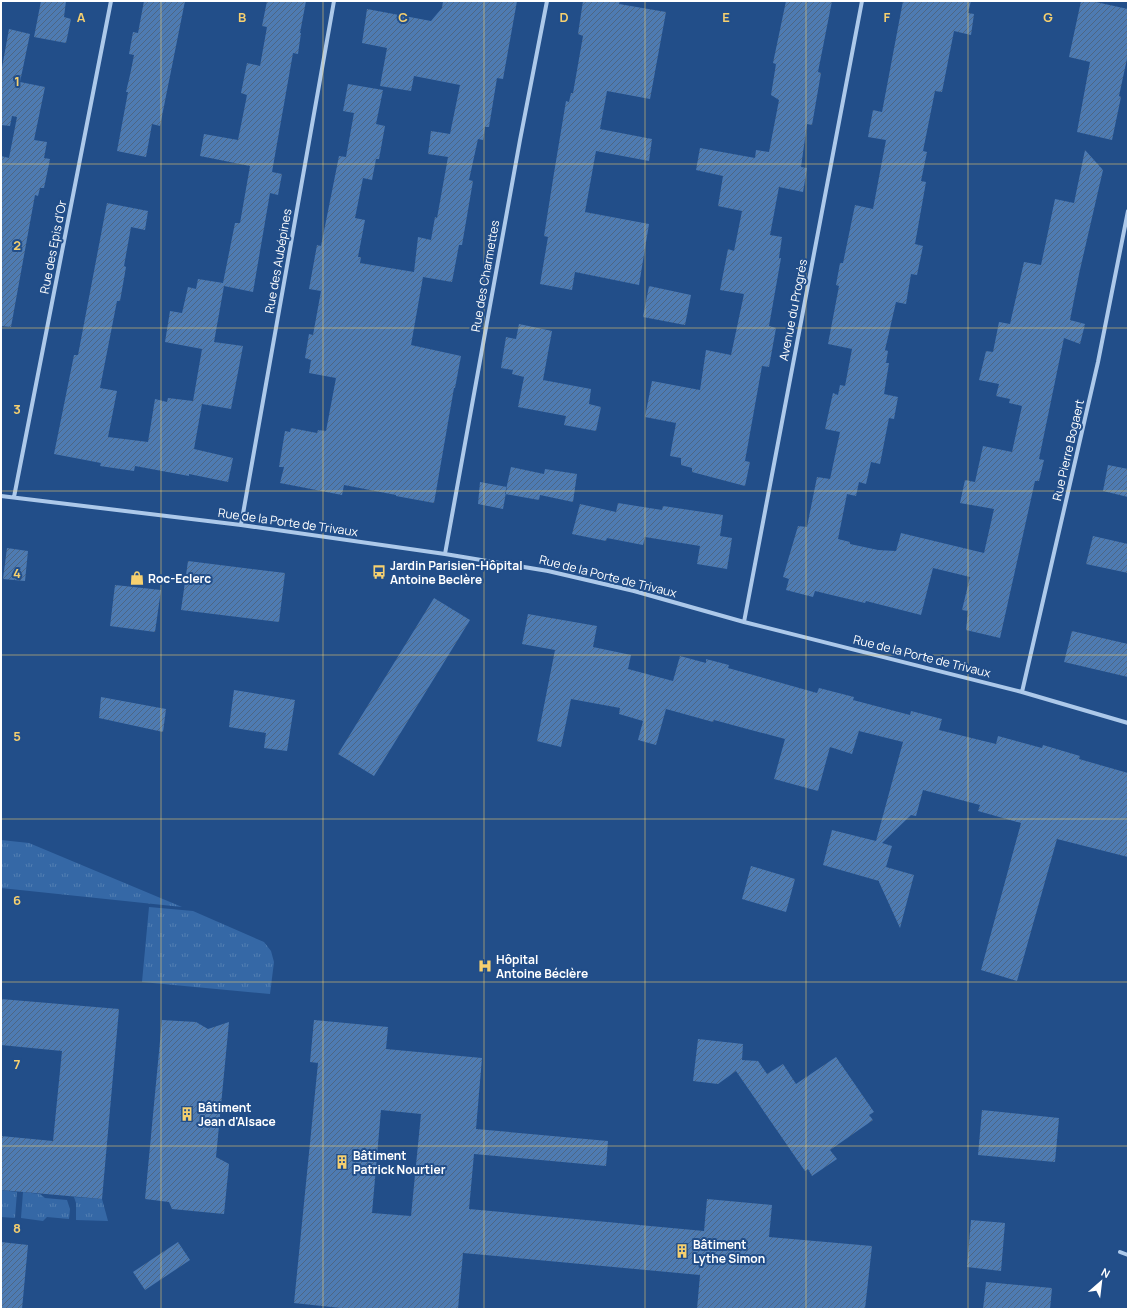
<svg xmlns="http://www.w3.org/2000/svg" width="1129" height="1310" viewBox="0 0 1129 1310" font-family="Manrope,sans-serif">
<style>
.grass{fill:url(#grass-tufts)}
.building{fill:url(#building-hatch);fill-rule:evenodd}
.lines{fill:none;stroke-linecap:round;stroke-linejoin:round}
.minor{stroke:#adc9ea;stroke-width:4}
.grid{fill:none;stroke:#f6d06f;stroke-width:1;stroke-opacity:0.55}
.labels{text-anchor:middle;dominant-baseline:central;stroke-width:4;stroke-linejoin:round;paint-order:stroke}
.street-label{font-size:12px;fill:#fff;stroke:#224e89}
.poi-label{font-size:12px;font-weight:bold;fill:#fff;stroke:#224e89;text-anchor:start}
.grid-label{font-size:13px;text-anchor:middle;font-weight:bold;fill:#f6d06f;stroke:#224e89;stroke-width:4;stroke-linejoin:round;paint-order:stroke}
</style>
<defs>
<pattern id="grass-tufts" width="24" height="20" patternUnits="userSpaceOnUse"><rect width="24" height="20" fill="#3568a6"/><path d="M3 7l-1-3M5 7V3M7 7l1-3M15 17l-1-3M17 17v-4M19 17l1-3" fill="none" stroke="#537fb3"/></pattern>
<pattern id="building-hatch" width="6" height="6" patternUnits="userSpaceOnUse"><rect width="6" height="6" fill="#4e7bb2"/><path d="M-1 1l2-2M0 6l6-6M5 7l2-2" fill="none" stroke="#4d6684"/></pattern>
</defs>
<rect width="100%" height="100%" fill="#224e89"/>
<path class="grass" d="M 1,840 L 29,843 L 182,907 L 1,888 Z
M 149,907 L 193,911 L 264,942 L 271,951 L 274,962 L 270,994 L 142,982 Z
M 1,1190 L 17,1192 L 15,1218 L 1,1217 Z
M 23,1192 L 40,1194 L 45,1198 L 67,1200 L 70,1209 L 69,1219 L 47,1217 L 43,1221 L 21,1218 Z
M 74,1197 L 102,1199 L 108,1221 L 76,1220 L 76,1203 Z"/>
<path class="building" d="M 41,1 L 66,1 L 64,17 L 71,19 L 66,43 L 34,37 Z
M 144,1 L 185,1 L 160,126 L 152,124 L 146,157 L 117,151 L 128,92 L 126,92 L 130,75 L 134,55 L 129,54 L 133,32 L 138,33 Z
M 267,1 L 306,1 L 300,33 L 301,33 L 298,54 L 293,53 L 272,172 L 282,174 L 278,195 L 270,193 L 253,292 L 224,286 L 214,342 L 243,346 L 231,409 L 202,404 L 194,449 L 233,458 L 228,482 L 189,474 L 189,476 L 135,466 L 134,471 L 100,466 L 101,463 L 54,454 L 74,355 L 78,355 L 107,203 L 148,211 L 145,230 L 131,227 L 124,266 L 126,267 L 120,301 L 117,301 L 100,388 L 117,391 L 108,437 L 148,442 L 155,399 L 167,402 L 168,398 L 193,401 L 202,349 L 165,342 L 170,311 L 182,313 L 188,287 L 196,289 L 198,279 L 223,283 L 235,223 L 240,223 L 250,166 L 200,156 L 204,134 L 238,140 L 247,95 L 241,93 L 247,63 L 260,66 L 267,27 L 262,26 Z
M 443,1 L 517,1 L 503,79 L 497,78 L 489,127 L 485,127 L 483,140 L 478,139 L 469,180 L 473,181 L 462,245 L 459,245 L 452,282 L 423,277 L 411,345 L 461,356 L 455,388 L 454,388 L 434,503 L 396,496 L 396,495 L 344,485 L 342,495 L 280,483 L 284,467 L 279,467 L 285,431 L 290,432 L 291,428 L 317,433 L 318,430 L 326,431 L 336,378 L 309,373 L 311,360 L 305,358 L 309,334 L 313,335 L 321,291 L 309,289 L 317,245 L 321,246 L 339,156 L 346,157 L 354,113 L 343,111 L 348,84 L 383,90 L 376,124 L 385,126 L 379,159 L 376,159 L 372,180 L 363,178 L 355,218 L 365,220 L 358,257 L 361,257 L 360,263 L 414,272 L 418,237 L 431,240 L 435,217 L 437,218 L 448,157 L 428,154 L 431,131 L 450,134 L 460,85 L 414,76 L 411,91 L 380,86 L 387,48 L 362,43 L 367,9 L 431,21 L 442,8 Z
M 583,1 L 620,1 L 619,4 L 666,12 L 650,99 L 607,91 L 600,129 L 652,139 L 649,161 L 596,151 L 585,212 L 649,224 L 639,285 L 575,272 L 572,290 L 540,284 L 548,237 L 544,236 L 554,173 L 566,101 L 569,102 L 571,93 L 573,93 L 583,36 L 578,34 Z
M 786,1 L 832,1 L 818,72 L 821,73 L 812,125 L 807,124 L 801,167 L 807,168 L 803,192 L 779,187 L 770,235 L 782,237 L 779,258 L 781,258 L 769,326 L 776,328 L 769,367 L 762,366 L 745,461 L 750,462 L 745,486 L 692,472 L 692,468 L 681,465 L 681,458 L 670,456 L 676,423 L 645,417 L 652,381 L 700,390 L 706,350 L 731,355 L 744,294 L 720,290 L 728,249 L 734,251 L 742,211 L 718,206 L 723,176 L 696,170 L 700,148 L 755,158 L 756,150 L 769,152 L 779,100 L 771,95 L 776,64 L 773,63 Z
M 903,1 L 971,1 L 968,13 L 974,14 L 971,35 L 954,31 L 942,92 L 935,91 L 923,151 L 927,152 L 921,181 L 926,182 L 915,244 L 923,246 L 917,275 L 911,274 L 906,304 L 896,302 L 885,350 L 888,351 L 886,363 L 889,363 L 884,394 L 898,397 L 894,419 L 889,418 L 880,464 L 871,462 L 866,484 L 859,482 L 856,496 L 847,494 L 838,539 L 850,542 L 850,544 L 878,550 L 896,551 L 901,533 L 984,553 L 994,509 L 960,503 L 965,480 L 975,482 L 983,446 L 1012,452 L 1022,406 L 1009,403 L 1010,399 L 996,396 L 999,384 L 979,380 L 986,351 L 993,352 L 999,322 L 1010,324 L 1024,262 L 1041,265 L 1055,199 L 1074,203 L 1085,150 L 1103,170 L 1079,274 L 1070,320 L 1085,324 L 1080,344 L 1064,338 L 1039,459 L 1044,460 L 1039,481 L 1035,481 L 1000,638 L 966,630 L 968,611 L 962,610 L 970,577 L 933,568 L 921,615 L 866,601 L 865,603 L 815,591 L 813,597 L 786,590 L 789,579 L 783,577 L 798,526 L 807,527 L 817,477 L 830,479 L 840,432 L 825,429 L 833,393 L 838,395 L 840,385 L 845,386 L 852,349 L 828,344 L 839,286 L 836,285 L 840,263 L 843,263 L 855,205 L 873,209 L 886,140 L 868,137 L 873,110 L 882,112 Z
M 1081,1 L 1091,1 L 1128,9 L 1128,54 L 1119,96 L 1121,97 L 1112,140 L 1077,132 L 1090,62 L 1069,57 Z
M 9,29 L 30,34 L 20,82 L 45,87 L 34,140 L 47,142 L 44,158 L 50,159 L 44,188 L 40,188 L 38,196 L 35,195 L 11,327 L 1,326 L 1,156 L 9,158 L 17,117 L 12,116 L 10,126 L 1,125 L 1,73 Z
M 649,286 L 691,295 L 685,325 L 643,317 Z
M 519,324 L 552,331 L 543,380 L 591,389 L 589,404 L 601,407 L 596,431 L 564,425 L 566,416 L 518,407 L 524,377 L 512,374 L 513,370 L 501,368 L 506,337 L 516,339 Z
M 1108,465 L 1128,469 L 1128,497 L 1103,491 Z
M 511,467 L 544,474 L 545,469 L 577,474 L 573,502 L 540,495 L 539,500 L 505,494 Z
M 480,482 L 507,487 L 503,509 L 478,504 Z
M 618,503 L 662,510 L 663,506 L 723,515 L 720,536 L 732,538 L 727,569 L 697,564 L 700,546 L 645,537 L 643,545 L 607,538 L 606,541 L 572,534 L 580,504 L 616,512 Z
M 1093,536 L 1128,544 L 1128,573 L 1086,564 Z
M 7,548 L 28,551 L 25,581 L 3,579 Z
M 188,561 L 285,573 L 279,622 L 181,610 Z
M 115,585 L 161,590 L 155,632 L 110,626 Z
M 434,598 L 470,620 L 374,776 L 338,754 Z
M 528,614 L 597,626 L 593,647 L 631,655 L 628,669 L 673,681 L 680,656 L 706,663 L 706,659 L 729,665 L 728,668 L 817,693 L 819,688 L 854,697 L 853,700 L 910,715 L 911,711 L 942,719 L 939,730 L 996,744 L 998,736 L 1042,748 L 1043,745 L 1080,756 L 1079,759 L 1128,773 L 1128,857 L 1057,839 L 1017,981 L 981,970 L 1021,823 L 978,811 L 980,805 L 923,790 L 916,816 L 911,815 L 882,843 L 892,846 L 886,867 L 914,875 L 900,928 L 879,882 L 879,881 L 823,865 L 832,830 L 876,841 L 903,742 L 859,731 L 852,754 L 830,747 L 818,791 L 774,779 L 785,739 L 714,720 L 713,722 L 666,709 L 656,745 L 638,740 L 643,721 L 619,714 L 620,708 L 571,699 L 561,747 L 537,741 L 555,650 L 522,644 Z
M 1072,631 L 1128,644 L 1128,677 L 1064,662 Z
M 234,690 L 295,700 L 287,751 L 264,748 L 266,733 L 229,727 Z
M 101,697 L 166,709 L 163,732 L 99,718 Z
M 751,866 L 795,879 L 786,912 L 742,899 Z
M 1,999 L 119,1009 L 102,1199 L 1,1190 L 1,1136 L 53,1141 L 62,1051 L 1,1045 Z
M 162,1020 L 196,1022 L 208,1029 L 229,1022 L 216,1157 L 229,1164 L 224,1214 L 172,1209 L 169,1202 L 145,1199 Z
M 314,1020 L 388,1027 L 386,1049 L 482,1058 L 476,1129 L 608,1141 L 606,1166 L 474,1154 L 469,1209 L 704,1231 L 707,1199 L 772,1205 L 769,1237 L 872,1246 L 865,1309 L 697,1309 L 700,1275 L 463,1253 L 458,1309 L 350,1309 L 294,1303 L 318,1063 L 310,1062 ZM 381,1110 L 421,1114 L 411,1216 L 372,1213 Z
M 698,1039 L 743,1044 L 742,1060 L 758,1061 L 767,1074 L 783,1064 L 796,1084 L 836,1057 L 874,1112 L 869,1115 L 873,1120 L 830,1150 L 837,1159 L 812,1176 L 808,1169 L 805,1171 L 736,1071 L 718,1084 L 693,1081 Z
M 982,1110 L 1059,1118 L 1055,1162 L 978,1155 Z
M 971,1220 L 1005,1223 L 1001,1271 L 967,1267 Z
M 1,1242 L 28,1245 L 22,1309 L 1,1309 Z
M 178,1242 L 190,1260 L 145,1290 L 133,1272 Z
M 986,1282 L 1052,1288 L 1050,1309 L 983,1309 Z"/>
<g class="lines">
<path class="minor" d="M 1,496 L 241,525 L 445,554 L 548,571 L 634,591 L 744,622 L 1022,692 L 1128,723
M 14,497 L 111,1
M 241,525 L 334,1
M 445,554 L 520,140 L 547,1
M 744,622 L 862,1
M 1022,692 L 1098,362 L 1128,211
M 1120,1252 L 1128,1255"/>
</g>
<path class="grid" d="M 161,1 L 161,1309M 323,1 L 323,1309M 484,1 L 484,1309M 645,1 L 645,1309M 806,1 L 806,1309M 968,1 L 968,1309M 1,164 L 1128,164M 1,328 L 1128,328M 1,491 L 1128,491M 1,655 L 1128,655M 1,819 L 1128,819M 1,982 L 1128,982M 1,1146 L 1128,1146"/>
<defs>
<symbol id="bus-bare" viewBox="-9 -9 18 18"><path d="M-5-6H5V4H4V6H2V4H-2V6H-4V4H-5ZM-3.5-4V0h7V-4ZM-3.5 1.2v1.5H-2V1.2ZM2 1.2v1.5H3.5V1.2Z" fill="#f6d06f" stroke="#224e89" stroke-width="2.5" paint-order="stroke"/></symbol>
<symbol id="shop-bare" viewBox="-9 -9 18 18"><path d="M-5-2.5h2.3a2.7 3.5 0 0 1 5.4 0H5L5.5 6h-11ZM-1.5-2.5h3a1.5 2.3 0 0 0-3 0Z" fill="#f6d06f" stroke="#224e89" stroke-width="2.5" paint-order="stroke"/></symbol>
<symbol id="hospital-bare" viewBox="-9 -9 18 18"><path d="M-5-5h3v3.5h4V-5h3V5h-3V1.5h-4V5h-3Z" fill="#f6d06f" stroke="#224e89" stroke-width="2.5" paint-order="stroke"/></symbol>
<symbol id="building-bare" viewBox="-9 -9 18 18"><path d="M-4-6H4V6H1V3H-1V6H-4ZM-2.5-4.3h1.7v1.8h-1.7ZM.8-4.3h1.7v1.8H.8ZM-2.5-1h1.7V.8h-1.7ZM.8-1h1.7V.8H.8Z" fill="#f6d06f" stroke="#224e89" stroke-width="2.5" paint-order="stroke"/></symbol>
</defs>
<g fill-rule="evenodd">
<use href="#bus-bare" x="369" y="562" width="20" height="20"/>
<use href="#shop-bare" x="127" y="568" width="20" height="20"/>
<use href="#hospital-bare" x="475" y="956" width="20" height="20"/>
<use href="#building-bare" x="177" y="1104" width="20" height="20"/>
<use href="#building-bare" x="332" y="1152" width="20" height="20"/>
<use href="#building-bare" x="672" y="1241" width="20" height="20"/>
</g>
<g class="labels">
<g class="street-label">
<text transform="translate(53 247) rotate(-79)">Rue des Epis d'Or</text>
<text transform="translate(278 261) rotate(-80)">Rue des Aubépines</text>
<text transform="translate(485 276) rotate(-80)">Rue des Charmettes</text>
<text transform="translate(793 310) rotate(-79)">Avenue du Progrès</text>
<text transform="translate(1068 450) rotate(-77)">Rue Pierre Bogaert</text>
<text transform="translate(288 522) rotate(8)">Rue de la Porte de Trivaux</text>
<text transform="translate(608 576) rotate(14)">Rue de la Porte de Trivaux</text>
<text transform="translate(922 656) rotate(14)">Rue de la Porte de Trivaux</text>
</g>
<g class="poi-label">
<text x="390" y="565">Jardin Parisien-Hôpital<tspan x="390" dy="14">Antoine Beclère</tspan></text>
<text x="148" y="578">Roc-Eclerc</text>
<text x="496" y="959">Hôpital<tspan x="496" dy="14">Antoine Béclère</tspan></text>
<text x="198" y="1107">Bâtiment<tspan x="198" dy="14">Jean d'Alsace</tspan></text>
<text x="353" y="1155">Bâtiment<tspan x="353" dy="14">Patrick Nourtier</tspan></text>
<text x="693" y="1244">Bâtiment<tspan x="693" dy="14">Lythe Simon</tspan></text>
</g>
</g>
<g class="grid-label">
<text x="81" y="22">A</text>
<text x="242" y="22">B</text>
<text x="403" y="22">C</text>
<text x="564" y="22">D</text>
<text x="726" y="22">E</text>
<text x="887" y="22">F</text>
<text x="1048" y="22">G</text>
<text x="17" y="86">1</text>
<text x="17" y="250">2</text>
<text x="17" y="414">3</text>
<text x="17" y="578">4</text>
<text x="17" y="741">5</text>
<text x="17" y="905">6</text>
<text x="17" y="1069">7</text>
<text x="17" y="1233">8</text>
</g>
<rect width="1129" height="1310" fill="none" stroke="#ffffff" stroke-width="4"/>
<g transform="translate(1101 1282) rotate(28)" stroke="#224e89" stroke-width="3" paint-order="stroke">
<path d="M0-3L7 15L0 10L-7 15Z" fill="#ffffff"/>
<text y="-6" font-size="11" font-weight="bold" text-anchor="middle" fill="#ffffff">N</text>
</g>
</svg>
